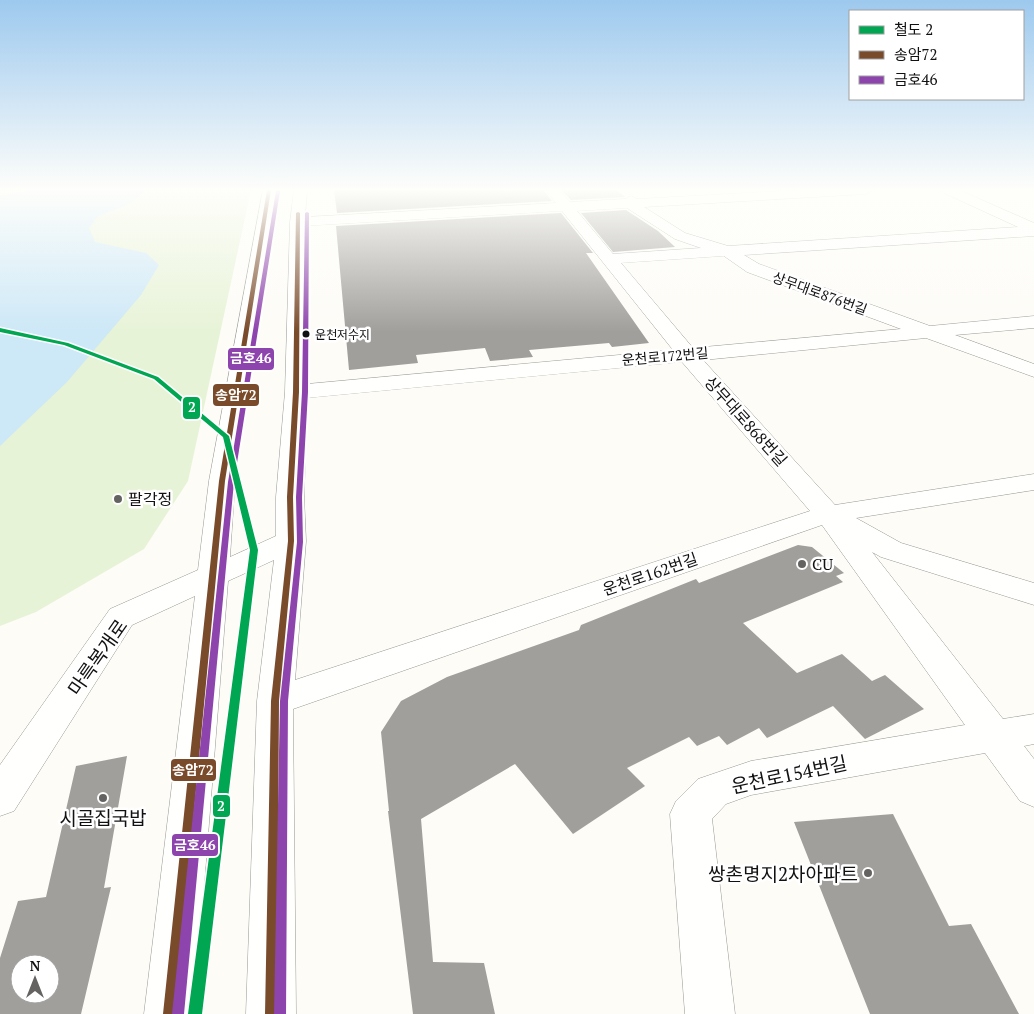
<svg xmlns="http://www.w3.org/2000/svg" width="1034" height="1014" viewBox="0 0 1034 1014" font-family="'PT Serif','Noto Sans KR',serif">
<style>
.green{fill:#e7f3d7}
.water{fill:#cde8f7}
.building{fill:#a19f9c;fill-rule:evenodd}
.lines{fill:none;stroke-linecap:round;stroke-linejoin:round}
.minor-casing{stroke:#979795;stroke-width:1}
.minor{fill:#fffffe;fill-rule:evenodd}
.bus-1-casing{stroke:#fff;stroke-width:4}
.bus-2-casing{stroke:#fff;stroke-width:4}
.bus-1{fill:#7a4b2a;fill-rule:evenodd}
.bus-2{fill:#8e44ad;fill-rule:evenodd}
.rail-1-casing{stroke:#fff;stroke-width:3}
.rail-1{fill:#00a651;fill-rule:evenodd}
.bus-dot{fill:#111;stroke:#fff;stroke-width:2}
.poi-dot{fill:#646362;stroke:#fff;stroke-width:2}
.labels{text-anchor:middle;dominant-baseline:central;stroke-width:5;stroke-linejoin:round;paint-order:stroke}
.far-bus-label{font-size:12px;fill:#111;stroke:#fff;text-anchor:start}
.far-street-label{font-size:14px;fill:#111;stroke:#fff}
.street-label{font-size:16px;fill:#111;stroke:#fff}
.poi-label{font-size:16px;fill:#111;stroke:#fff;text-anchor:start}
.near-street-label{font-size:19px;fill:#111;stroke:#fff}
.near-poi-label{font-size:19px;fill:#111;stroke:#fff}
.line-badge{stroke:#fff;stroke-width:2}
.badge-label{font-size:14px;text-anchor:middle;font-weight:bold;fill:#fff}
</style>
<rect width="100%" height="100%" fill="#fdfcf7"/>
<path class="green" d="M 0,190 L 251,190 L 188,481 L 144,549 L 36,612 L 0,626 Z"/>
<path class="water" d="M 30,190 L 145,190 L 144,193 L 125,206 L 98,216 L 89,228 L 95,242 L 146,253 L 159,265 L 141,295 L 67,382 L 0,446 L 0,196 Z"/>
<path class="building" d="M 334,190 L 544,190 L 552,201 L 337,213 Z
M 561,190 L 617,190 L 625,197 L 571,200 Z
M 626,210 L 658,231 L 675,247 L 613,252 L 581,213 Z
M 561,213 L 593,253 L 586,253 L 649,343 L 612,347 L 609,343 L 529,350 L 533,357 L 490,361 L 485,348 L 416,355 L 418,363 L 349,370 L 336,226 Z
M 798,545 L 812,547 L 844,573 L 836,576 L 843,582 L 743,623 L 797,673 L 842,654 L 872,681 L 885,675 L 924,709 L 865,739 L 833,706 L 767,738 L 759,728 L 727,745 L 719,736 L 697,746 L 689,737 L 627,768 L 645,786 L 573,834 L 515,764 L 421,819 L 433,962 L 484,963 L 495,1014 L 413,1014 L 388,811 L 389,811 L 381,732 L 401,701 L 447,677 L 579,630 L 581,625 L 696,579 L 699,583 Z
M 127,756 L 104,888 L 111,887 L 81,1014 L 0,1014 L 0,958 L 18,901 L 46,897 L 76,766 ZM 20,964 L 50,964 L 50,994 L 20,994 Z
M 893,814 L 949,926 L 971,924 L 1019,1014 L 870,1014 L 794,822 Z"/>
<g class="lines">
<defs>
<path id="minor" d="M 263,190 L 276,190 L 235,481 L 230,557 L 276,536 L 276,497 L 285,392 L 290,222 L 294,190 L 307,190 L 305,217 L 556,203 L 546,190 L 559,190 L 570,202 L 625,199 L 631,196 L 637,199 L 801,190 L 873,190 L 866,194 L 644,207 L 685,233 L 728,246 L 1018,227 L 944,193 L 943,190 L 959,190 L 1034,223 L 1034,236 L 744,255 L 759,264 L 930,326 L 1034,316 L 1034,328 L 955,335 L 1034,364 L 1034,377 L 926,338 L 703,360 L 835,505 L 1034,474 L 1034,490 L 856,518 L 901,543 L 1034,583 L 1034,605 L 881,557 L 872,552 L 1003,719 L 1034,714 L 1034,744 L 1024,746 L 1034,759 L 1034,807 L 1020,801 L 985,753 L 751,795 L 726,804 L 712,819 L 735,1014 L 685,1014 L 670,814 L 676,801 L 698,779 L 751,761 L 965,725 L 822,525 L 293,709 L 296,1014 L 246,1014 L 257,701 L 274,560 L 228,581 L 194,1014 L 144,1014 L 195,596 L 132,625 L 14,811 L 0,816 L 0,765 L 110,609 L 198,570 L 209,481 ZM 627,208 L 675,239 L 701,248 L 613,254 L 577,211 ZM 562,211 L 673,350 L 307,384 L 304,226 ZM 724,256 L 747,272 L 901,329 L 693,348 L 621,263 ZM 682,362 L 810,511 L 295,680 L 306,541 L 304,497 L 307,398 Z"/>
</defs>
<use href="#minor" class="minor-casing"/>
<use href="#minor" class="minor"/>
<defs>
<path id="bus-1" d="M 267,190 L 271,190 L 225,481 L 175,1014 L 163,1014 L 219,481 Z
M 298,212 L 300,213 L 299,392 L 293,497 L 294,541 L 279,701 L 277,1014 L 265,1014 L 271,701 L 288,541 L 287,497 L 293,392 L 296,213 Z"/>
<path id="bus-2" d="M 278,190 L 280,191 L 234,482 L 184,1014 L 172,1014 L 228,482 L 276,191 Z
M 307,212 L 309,213 L 308,392 L 302,497 L 303,542 L 288,701 L 286,1014 L 274,1014 L 280,701 L 297,542 L 296,497 L 302,392 L 305,213 Z"/>
</defs>
<use href="#bus-1" class="bus-1-casing"/>
<use href="#bus-2" class="bus-2-casing"/>
<use href="#bus-1" class="bus-1"/>
<use href="#bus-2" class="bus-2"/>
<defs>
<path id="rail-1" d="M 0,328 L 68,343 L 158,377 L 229,436 L 258,550 L 202,1014 L 188,1014 L 250,550 L 223,437 L 154,379 L 64,345 L 0,332 Z"/>
</defs>
<use href="#rail-1" class="rail-1-casing"/>
<use href="#rail-1" class="rail-1"/>
</g>
<linearGradient id="sky" x2="0" y2="1"><stop stop-color="#9dc9ee"/><stop offset="0.57" stop-color="#fefefb"/><stop offset="1" stop-color="#fefefb" stop-opacity="0"/></linearGradient>
<rect width="1034" height="332" fill="url(#sky)"/>
<circle class="bus-dot" cx="306" cy="334" r="4.5"/>
<g class="poi-dot">
<circle cx="118" cy="499" r="5"/>
<circle cx="802" cy="564" r="5"/>
<circle cx="103" cy="798" r="5"/>
<circle cx="868" cy="873" r="5"/>
</g>
<g class="labels">
<g class="far-bus-label">
<text x="315" y="334">운천저수지</text>
</g>
<g class="far-street-label">
<text transform="translate(820 293) rotate(20)">상무대로876번길</text>
<text transform="translate(665 356) rotate(-5)">운천로172번길</text>
</g>
<g class="street-label">
<text transform="translate(746 421) rotate(48)">상무대로868번길</text>
<text transform="translate(650 574) rotate(-19)">운천로162번길</text>
</g>
<g class="poi-label">
<text x="128" y="499">팔각정</text>
<text x="812" y="564">CU</text>
</g>
<g class="near-street-label">
<text transform="translate(97 657) rotate(-55)">마륵복개로</text>
<text transform="translate(789 774) rotate(-12)">운천로154번길</text>
</g>
<g class="near-poi-label">
<text x="103" y="817">시골집국밥</text>
<text x="858" y="873" text-anchor="end">쌍촌명지2차아파트</text>
</g>
</g>
<g class="line-badge">
<rect x="227" y="347" width="48" height="24" rx="5" fill="#8e44ad"/>
<rect x="212" y="383" width="48" height="24" rx="5" fill="#7a4b2a"/>
<rect x="182" y="396" width="19" height="24" rx="5" fill="#00a651"/>
<rect x="170" y="758" width="47" height="24" rx="5" fill="#7a4b2a"/>
<rect x="212" y="794" width="19" height="24" rx="5" fill="#00a651"/>
<rect x="171" y="833" width="48" height="24" rx="5" fill="#8e44ad"/>
</g>
<g class="badge-label">
<text x="251" y="363">금호46</text>
<text x="236" y="400">송암72</text>
<text x="192" y="412">2</text>
<text x="193" y="775">송암72</text>
<text x="221" y="811">2</text>
<text x="195" y="850">금호46</text>
</g>
<rect x="849" y="10" width="175" height="90" fill="#ffffff" stroke="#a0a0a0"/>
<rect x="859" y="26" width="25" height="8" fill="#00a651" stroke="#a0a0a0"/>
<text x="894" y="35" font-size="15" fill="#111111">철도 2</text>
<rect x="859" y="51" width="25" height="8" fill="#7a4b2a" stroke="#a0a0a0"/>
<text x="894" y="60" font-size="15" fill="#111111">송암72</text>
<rect x="859" y="76" width="25" height="8" fill="#8e44ad" stroke="#a0a0a0"/>
<text x="894" y="85" font-size="15" fill="#111111">금호46</text>
<g transform="translate(35 979)"><circle r="24" fill="#ffffff" stroke="#a0a0a0"/>
<path d="M0-4L9 19L0 12L-9 19Z" fill="#646362"/>
<text y="-8" font-size="14" font-weight="bold" text-anchor="middle" fill="#111111">N</text>
</g>
</svg>
